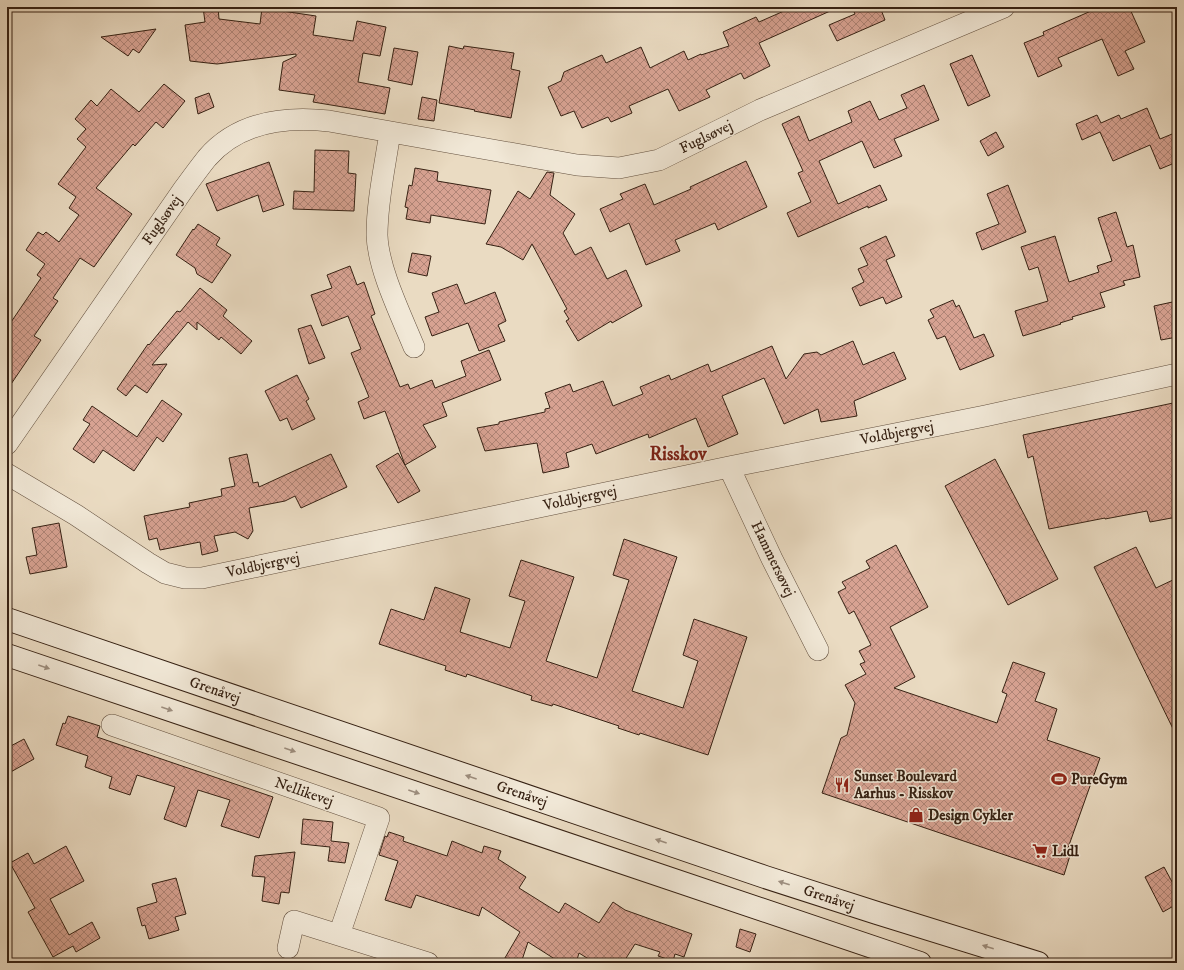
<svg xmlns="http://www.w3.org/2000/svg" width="1184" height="970" viewBox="0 0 1184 970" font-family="'IM FELL DW Pica',serif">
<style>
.building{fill:url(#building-cross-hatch);stroke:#362113}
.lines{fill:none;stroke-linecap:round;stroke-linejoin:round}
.minor-casing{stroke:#63503f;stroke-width:22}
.secondary-casing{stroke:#362113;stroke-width:24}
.minor{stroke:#f1e8d7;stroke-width:21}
.secondary{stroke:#f1e8d7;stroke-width:22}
.oneway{fill:#9d8e7f}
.labels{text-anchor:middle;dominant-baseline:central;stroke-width:3;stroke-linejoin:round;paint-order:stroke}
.street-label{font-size:15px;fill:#362113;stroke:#f1e8d7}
.poi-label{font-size:15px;font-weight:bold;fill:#362113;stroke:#f1e8d7;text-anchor:start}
.district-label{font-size:19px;font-weight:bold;fill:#7a1f14;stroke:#f1e8d7}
</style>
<defs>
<pattern id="building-cross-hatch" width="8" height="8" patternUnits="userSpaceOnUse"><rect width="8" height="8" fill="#d7a292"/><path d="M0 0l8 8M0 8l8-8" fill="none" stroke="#af8476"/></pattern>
</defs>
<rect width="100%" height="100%" fill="#eadbc2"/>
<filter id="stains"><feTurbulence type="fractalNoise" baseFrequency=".005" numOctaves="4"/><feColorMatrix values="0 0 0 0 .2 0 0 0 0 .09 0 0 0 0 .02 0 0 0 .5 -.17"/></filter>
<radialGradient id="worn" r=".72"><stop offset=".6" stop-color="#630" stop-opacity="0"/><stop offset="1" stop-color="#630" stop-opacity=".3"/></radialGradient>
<path class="building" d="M 203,7 L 218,7 L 219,19 L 260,24 L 262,8 L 316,16 L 313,35 L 353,41 L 357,21 L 386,27 L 380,56 L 363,53 L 358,82 L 390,88 L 385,114 L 313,102 L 315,95 L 279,90 L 283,62 L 296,56 L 296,54 L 217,64 L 190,61 L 185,25 L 205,22 Z
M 793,7 L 839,7 L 759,43 L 770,66 L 744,79 L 741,73 L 706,90 L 710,97 L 679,111 L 668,89 L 629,106 L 632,113 L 611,122 L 608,117 L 582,128 L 574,111 L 561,116 L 548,87 L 561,81 L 564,72 L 602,55 L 606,63 L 641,47 L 650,68 L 684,51 L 688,60 L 701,54 L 701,55 L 729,46 L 723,32 L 756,17 L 759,22 Z
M 852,7 L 880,7 L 885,20 L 837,41 L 829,25 L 855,14 Z
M 1089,7 L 1129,7 L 1145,42 L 1125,51 L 1134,69 L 1118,76 L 1102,39 L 1058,58 L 1062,66 L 1038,77 L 1024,43 L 1044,35 L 1043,32 L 1091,11 Z
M 156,29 L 139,53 L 133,49 L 128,56 L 101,37 Z
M 449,46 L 463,49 L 464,46 L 514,53 L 511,69 L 520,71 L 511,118 L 474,111 L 475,110 L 439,103 Z
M 394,48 L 418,52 L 412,85 L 388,80 Z
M 972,55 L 990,96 L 968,106 L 950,64 Z
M 164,84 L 185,101 L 163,128 L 156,122 L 135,146 L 133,144 L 96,188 L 132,214 L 94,267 L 80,258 L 53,298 L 58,301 L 34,336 L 41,340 L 7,390 L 7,328 L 41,278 L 37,275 L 45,264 L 26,250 L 38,232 L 43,235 L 46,232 L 59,242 L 79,215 L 69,208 L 76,197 L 58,184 L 86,147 L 77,139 L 86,129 L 75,119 L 91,100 L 97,106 L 111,89 L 139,112 Z
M 924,85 L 939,120 L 894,139 L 902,156 L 874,168 L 862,141 L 819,161 L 838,204 L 880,185 L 887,200 L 868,208 L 868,206 L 798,237 L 787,213 L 811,202 L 798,173 L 803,171 L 782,124 L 799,116 L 809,141 L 852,122 L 848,111 L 870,101 L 879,120 L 907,108 L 901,95 Z
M 209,93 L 214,107 L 198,114 L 195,98 Z
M 422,97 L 437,100 L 434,121 L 418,119 Z
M 1147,108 L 1160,139 L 1177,132 L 1177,162 L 1160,169 L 1150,145 L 1113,161 L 1100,132 L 1082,140 L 1076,124 L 1097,115 L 1101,123 L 1119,115 L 1121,119 Z
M 996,132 L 1004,147 L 988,156 L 980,141 Z
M 315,150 L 349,151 L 348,173 L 356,174 L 354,211 L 293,209 L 294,191 L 314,192 Z
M 746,161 L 767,207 L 718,230 L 715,223 L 675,240 L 680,251 L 646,265 L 629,223 L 610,232 L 600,209 L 623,199 L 620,194 L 645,184 L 654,205 L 691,189 L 690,187 Z
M 269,162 L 284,205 L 263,212 L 258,195 L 217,211 L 206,184 Z
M 415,168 L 438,172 L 437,181 L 491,190 L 485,224 L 431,215 L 430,223 L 406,219 L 408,208 L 405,207 L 409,185 L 412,186 Z
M 547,172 L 554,173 L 550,195 L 575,214 L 563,233 L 575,255 L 591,247 L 607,279 L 626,270 L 642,306 L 612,323 L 611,321 L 578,341 L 566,321 L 569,319 L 564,311 L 567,309 L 532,244 L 523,260 L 501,247 L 486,244 L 518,191 L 530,199 Z
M 1008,185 L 1026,232 L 982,250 L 976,233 L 999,224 L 987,194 Z
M 1116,212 L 1127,247 L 1133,245 L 1140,277 L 1123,281 L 1125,285 L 1100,293 L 1105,307 L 1072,317 L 1073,319 L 1060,323 L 1061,324 L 1023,336 L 1015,311 L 1048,301 L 1038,267 L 1029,270 L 1021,247 L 1055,236 L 1069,282 L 1099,272 L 1097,266 L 1112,261 L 1098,218 Z
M 198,224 L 220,238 L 216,245 L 231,255 L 212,283 L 197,274 L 195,268 L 176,255 L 193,229 L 194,230 Z
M 886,236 L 895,256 L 886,260 L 902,297 L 886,304 L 883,297 L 860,306 L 852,288 L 864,282 L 858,269 L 868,265 L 860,248 Z
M 412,253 L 431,256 L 427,276 L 408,272 Z
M 350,266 L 357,285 L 364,282 L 375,314 L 371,316 L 400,387 L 408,384 L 410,389 L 432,380 L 435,388 L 466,376 L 461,361 L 489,350 L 501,380 L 442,403 L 447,416 L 423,425 L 436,447 L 405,465 L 385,411 L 364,419 L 358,402 L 369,397 L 351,353 L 361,349 L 348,316 L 322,326 L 311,295 L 332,288 L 327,275 Z
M 457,284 L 465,304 L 495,292 L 506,321 L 498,325 L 505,341 L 479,351 L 468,323 L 432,336 L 425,317 L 439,312 L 432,293 Z
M 200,288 L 227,310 L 223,316 L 252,341 L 241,354 L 221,337 L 219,340 L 197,322 L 197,330 L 188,322 L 152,365 L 167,364 L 147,393 L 135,385 L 126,396 L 117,389 L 148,344 L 149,345 L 177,311 L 180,312 Z
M 953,300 L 956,307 L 959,305 L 974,338 L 984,334 L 994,356 L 960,370 L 945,336 L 937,339 L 928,320 L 934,317 L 930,310 Z
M 1177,301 L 1177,337 L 1161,340 L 1154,306 Z
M 311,325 L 325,358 L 309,364 L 298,329 Z
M 853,341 L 863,365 L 894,352 L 906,379 L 854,401 L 857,416 L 821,422 L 818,409 L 784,424 L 764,378 L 722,396 L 738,434 L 708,447 L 696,418 L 649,438 L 648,434 L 596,454 L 592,444 L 566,453 L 569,467 L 543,473 L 537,443 L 485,451 L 477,428 L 499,424 L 499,422 L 545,412 L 545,409 L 550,408 L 545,393 L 570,384 L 573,392 L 603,381 L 613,406 L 643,394 L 640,387 L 669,375 L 671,380 L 708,364 L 711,372 L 772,346 L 786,379 L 804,354 L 817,352 L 821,355 Z
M 297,375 L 309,399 L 306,401 L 315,419 L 292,430 L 287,418 L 280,421 L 265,391 Z
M 162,400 L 182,414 L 163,442 L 157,437 L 134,471 L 103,450 L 94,463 L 73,449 L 90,424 L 83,420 L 92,406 L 137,437 Z
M 1173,403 L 1177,422 L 1177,517 L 1150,522 L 1147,511 L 1105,519 L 1105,518 L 1049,529 L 1033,456 L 1028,458 L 1023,435 Z
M 398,453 L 420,491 L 398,503 L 376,466 Z
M 247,454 L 253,483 L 258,482 L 259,487 L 331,454 L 347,487 L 301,508 L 295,496 L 285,501 L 249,508 L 253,531 L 248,539 L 235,532 L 214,536 L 218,551 L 202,555 L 200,542 L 160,550 L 157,538 L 149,540 L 144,516 L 190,507 L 189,503 L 222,496 L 221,489 L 235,486 L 229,458 Z
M 995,459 L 1058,579 L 1008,605 L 945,486 Z
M 59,523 L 67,567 L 30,574 L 26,557 L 37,555 L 32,528 Z
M 624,539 L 677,557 L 632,691 L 683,708 L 698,661 L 683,655 L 694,619 L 747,637 L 708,755 L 640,733 L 639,735 L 618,728 L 619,726 L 553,704 L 552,706 L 531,700 L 532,696 L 467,674 L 466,677 L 445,670 L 446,666 L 379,644 L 391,609 L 424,620 L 435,587 L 470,599 L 460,632 L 510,648 L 525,601 L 509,596 L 521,560 L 574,577 L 546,661 L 597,678 L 629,580 L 613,575 Z
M 896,545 L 928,607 L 890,627 L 915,677 L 894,688 L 997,723 L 1007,694 L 1002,692 L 1013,662 L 1045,673 L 1035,701 L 1057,709 L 1047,740 L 1100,758 L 1068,848 L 1072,849 L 1064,875 L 822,793 L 841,738 L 847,735 L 855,703 L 845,685 L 866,674 L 860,664 L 865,662 L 859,651 L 871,645 L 854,611 L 849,614 L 838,592 L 846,588 L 842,582 L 870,568 L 866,561 Z
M 1136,547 L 1156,588 L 1177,578 L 1177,737 L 1094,567 Z
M 68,716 L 100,726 L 97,737 L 273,797 L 259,838 L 221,826 L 230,800 L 198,790 L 186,827 L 164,819 L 175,787 L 137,775 L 130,795 L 109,788 L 112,777 L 85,767 L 88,756 L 56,745 L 63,723 L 65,724 Z
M 24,739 L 34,759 L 7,774 L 7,748 Z
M 303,819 L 333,822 L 331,841 L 349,843 L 345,863 L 328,861 L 330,847 L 301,844 Z
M 389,832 L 404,837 L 403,841 L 447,856 L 452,841 L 482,853 L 484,846 L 501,851 L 498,859 L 526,877 L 519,888 L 559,913 L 565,903 L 599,923 L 613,902 L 625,910 L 692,934 L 684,957 L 675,954 L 673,961 L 658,956 L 660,952 L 635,944 L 623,963 L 595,963 L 579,953 L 576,963 L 561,963 L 528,942 L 521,963 L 502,963 L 520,932 L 482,907 L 479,916 L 416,895 L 411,908 L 385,900 L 398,861 L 379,855 L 385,836 L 387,837 Z
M 66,846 L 84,881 L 50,899 L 69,935 L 92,922 L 100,938 L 76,952 L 73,946 L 53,957 L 28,912 L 35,908 L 10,863 L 28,853 L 34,864 Z
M 295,852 L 289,893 L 281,892 L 279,904 L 262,901 L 265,877 L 252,876 L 255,856 Z
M 1164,867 L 1177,891 L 1177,904 L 1163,912 L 1145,877 Z
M 176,878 L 186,914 L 175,917 L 179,930 L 149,939 L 145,925 L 142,926 L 137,908 L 157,902 L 152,884 Z
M 740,929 L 756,934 L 750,952 L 736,947 Z"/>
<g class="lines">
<defs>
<path id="minor" d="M 390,132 C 385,166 377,201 377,235 C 378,269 401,315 414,347
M 7,444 L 183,190 C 191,179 199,168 207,158 C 238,122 284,116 329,121 L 577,165 L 619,168 L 659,160 L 760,110 L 1004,7
M 729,467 L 772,559 L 818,650
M 7,474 L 76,515 L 148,563 L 165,573 L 185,578 L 202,578 L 729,467 L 985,416 L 1177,374
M 112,725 L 379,818 L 339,935
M 288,948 L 294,921 L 428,963"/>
<path id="secondary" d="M 7,619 L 765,877 L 877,913 L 1038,963
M 7,655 L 920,963"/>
</defs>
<use href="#minor" class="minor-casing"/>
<use href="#secondary" class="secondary-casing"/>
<use href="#minor" class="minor"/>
<use href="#secondary" class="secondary"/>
</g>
<defs><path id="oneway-solid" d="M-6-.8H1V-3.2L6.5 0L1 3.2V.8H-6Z"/></defs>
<g class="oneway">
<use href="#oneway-solid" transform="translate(44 667) rotate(19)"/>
<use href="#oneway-solid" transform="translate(167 709) rotate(19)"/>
<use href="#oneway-solid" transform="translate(290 750) rotate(19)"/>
<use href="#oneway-solid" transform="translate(471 777) rotate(-161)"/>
<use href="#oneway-solid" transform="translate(414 792) rotate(19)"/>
<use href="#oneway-solid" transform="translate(661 841) rotate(-161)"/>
<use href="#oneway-solid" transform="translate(784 883) rotate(-162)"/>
<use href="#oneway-solid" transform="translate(988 947) rotate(-163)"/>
</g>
<defs>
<symbol id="stadium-bare" viewBox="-9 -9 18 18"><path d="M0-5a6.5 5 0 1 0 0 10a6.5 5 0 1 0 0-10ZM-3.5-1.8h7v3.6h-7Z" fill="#8f2418" stroke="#f1e8d7" stroke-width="2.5" paint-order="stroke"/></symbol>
<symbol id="restaurant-bare" viewBox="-9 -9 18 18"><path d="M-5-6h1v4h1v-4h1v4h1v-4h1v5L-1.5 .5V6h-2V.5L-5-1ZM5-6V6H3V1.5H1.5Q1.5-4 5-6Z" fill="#8f2418" stroke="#f1e8d7" stroke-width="2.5" paint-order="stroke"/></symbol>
<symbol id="shop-bare" viewBox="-9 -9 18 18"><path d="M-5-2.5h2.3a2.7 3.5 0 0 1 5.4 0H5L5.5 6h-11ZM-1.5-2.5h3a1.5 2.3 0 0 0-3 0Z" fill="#8f2418" stroke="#f1e8d7" stroke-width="2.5" paint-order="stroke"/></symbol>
<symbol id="supermarket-bare" viewBox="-9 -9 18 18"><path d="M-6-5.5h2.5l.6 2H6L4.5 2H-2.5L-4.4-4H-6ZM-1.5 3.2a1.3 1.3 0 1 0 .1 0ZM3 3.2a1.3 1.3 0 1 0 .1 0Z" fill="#8f2418" stroke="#f1e8d7" stroke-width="2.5" paint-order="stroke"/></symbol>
</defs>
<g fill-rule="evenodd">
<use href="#stadium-bare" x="1048" y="768" width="22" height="22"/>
<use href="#restaurant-bare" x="831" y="774" width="22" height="22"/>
<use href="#shop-bare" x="905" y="804" width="22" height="22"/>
<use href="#supermarket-bare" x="1029" y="840" width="22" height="22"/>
</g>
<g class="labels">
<g class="street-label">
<text transform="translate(706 137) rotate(-26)">Fuglsøvej</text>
<text transform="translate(162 220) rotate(-55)">Fuglsøvej</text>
<text transform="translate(897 433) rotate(-11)">Voldbjergvej</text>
<text transform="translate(580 498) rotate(-12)">Voldbjergvej</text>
<text transform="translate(773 559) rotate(64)">Hammersøvej</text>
<text transform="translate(263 565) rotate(-12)">Voldbjergvej</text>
<text transform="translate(215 690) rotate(19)">Grenåvej</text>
<text transform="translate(304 792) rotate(19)">Nellikevej</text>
<text transform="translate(522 794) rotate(19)">Grenåvej</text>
<text transform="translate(829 898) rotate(18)">Grenåvej</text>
</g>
<g class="poi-label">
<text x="854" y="776">Sunset Boulevard<tspan x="854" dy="17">Aarhus - Risskov</tspan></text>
<text x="1071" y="779">PureGym</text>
<text x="928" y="815">Design Cykler</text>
<text x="1052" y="851">Lidl</text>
</g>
<g class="district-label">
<text x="678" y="454">Risskov</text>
</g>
</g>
<rect width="1184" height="970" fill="none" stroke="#eadbc2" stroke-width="24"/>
<rect x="8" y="8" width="1168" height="954" fill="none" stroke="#362113" stroke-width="2"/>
<rect x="12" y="12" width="1160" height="946" fill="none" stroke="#362113"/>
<rect width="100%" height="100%" filter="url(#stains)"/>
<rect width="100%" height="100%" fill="url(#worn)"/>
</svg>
